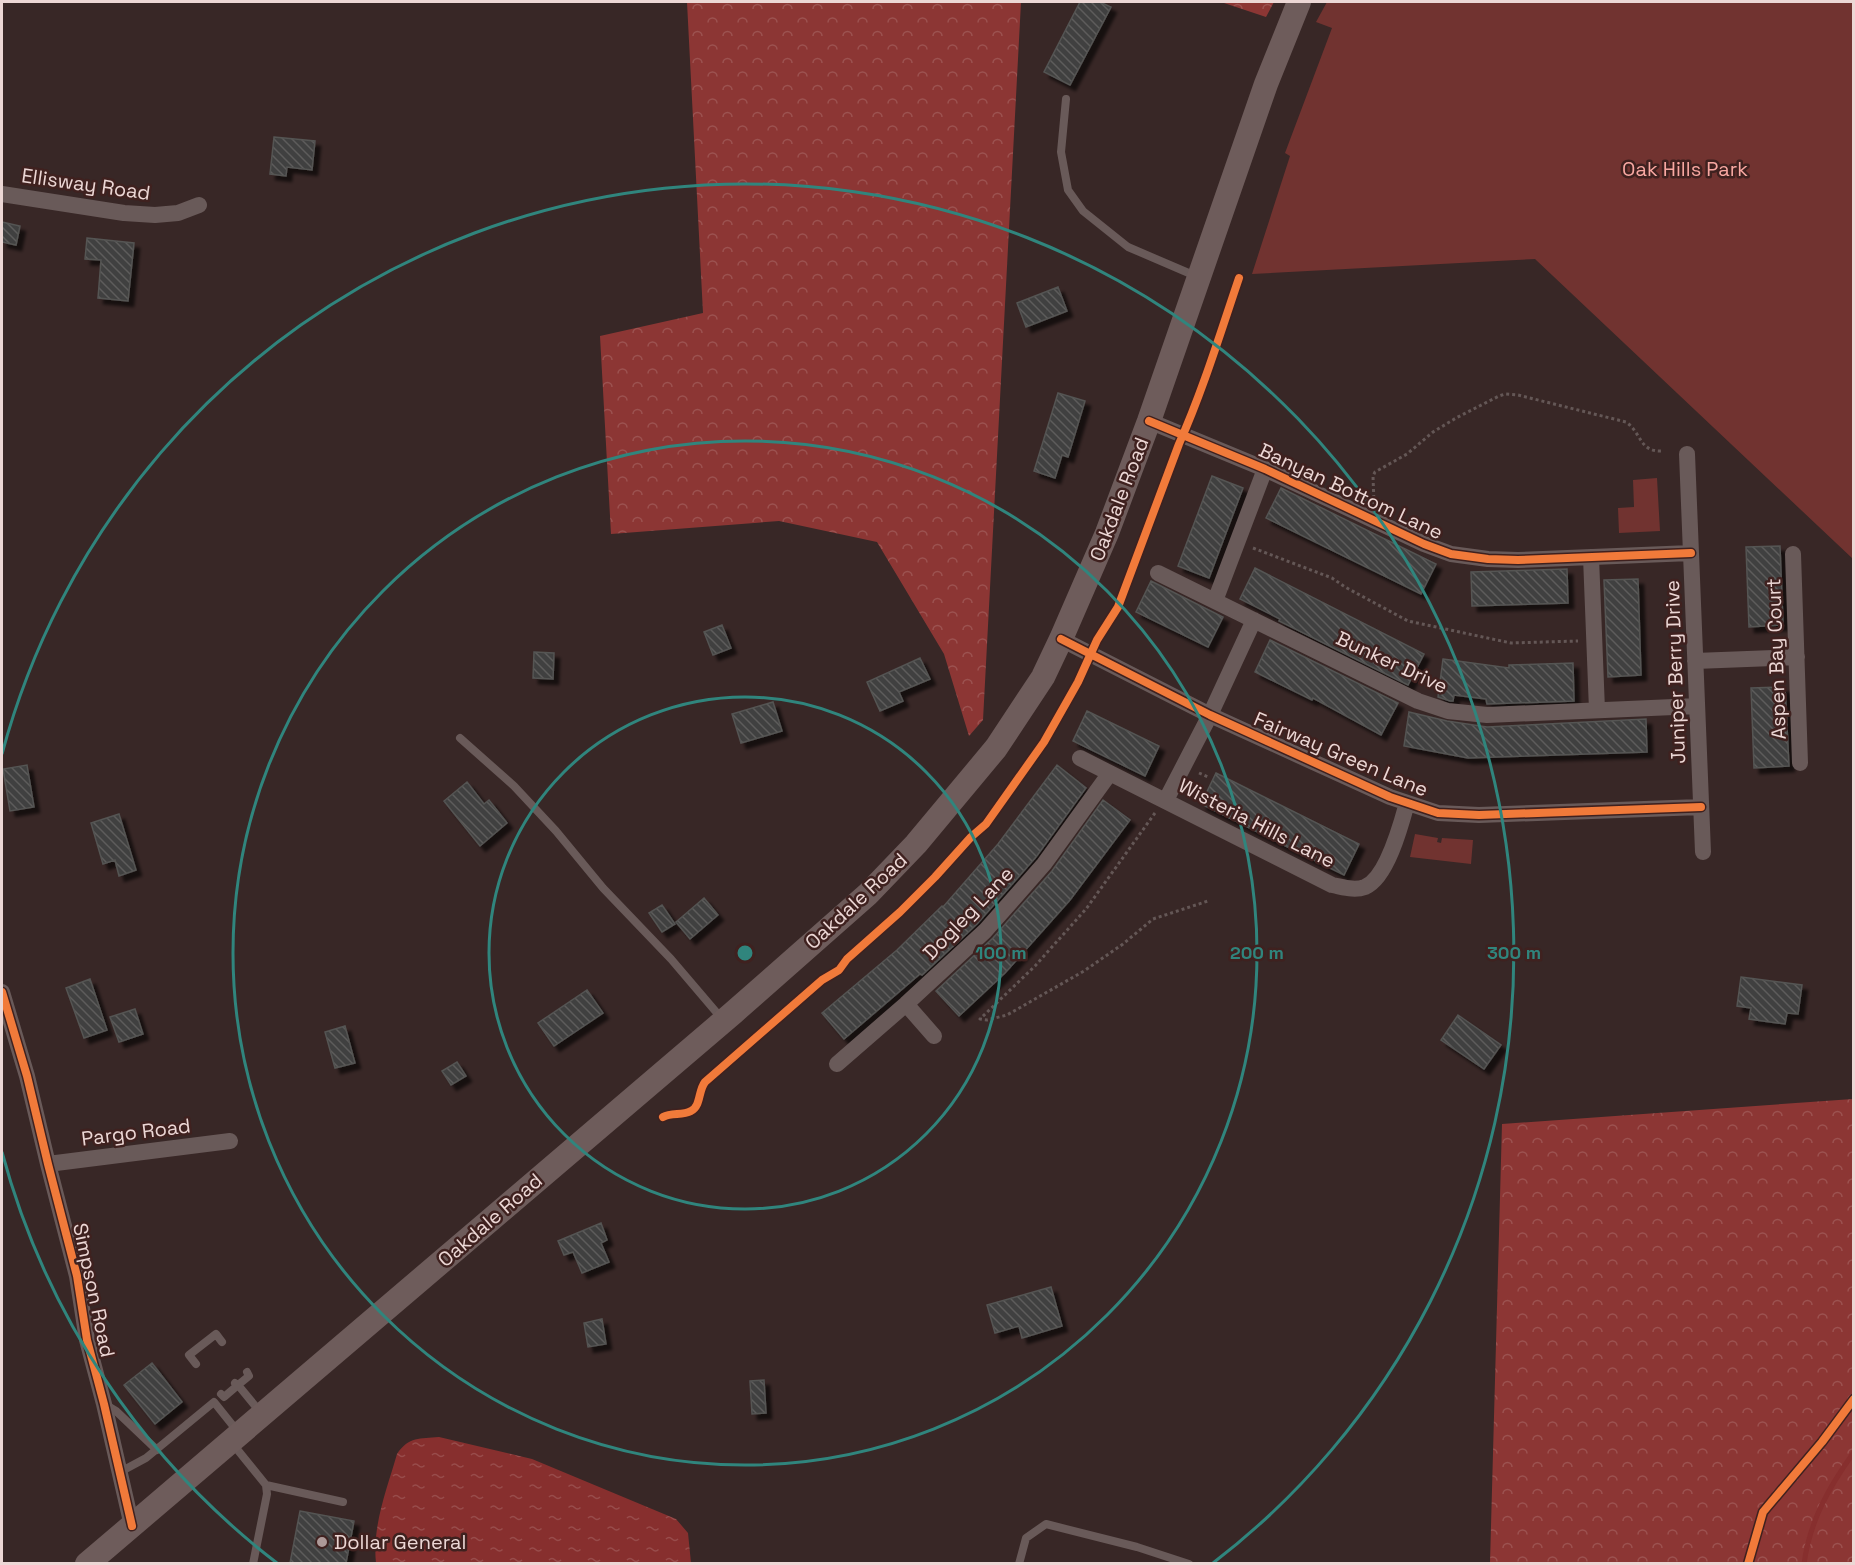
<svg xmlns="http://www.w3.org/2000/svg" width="1855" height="1565" viewBox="0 0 1855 1565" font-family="'Space Grotesk',sans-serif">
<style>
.forest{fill:url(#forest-crowns)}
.green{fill:#713330}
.water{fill:url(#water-ripples)}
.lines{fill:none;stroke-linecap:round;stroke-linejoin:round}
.stream{stroke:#872f2e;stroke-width:5}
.building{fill:url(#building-back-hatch);stroke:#545453;stroke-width:1.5;filter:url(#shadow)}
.path{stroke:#645756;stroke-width:3;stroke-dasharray:3 3;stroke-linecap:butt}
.lane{stroke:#695a59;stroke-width:8}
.street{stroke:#695a59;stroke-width:16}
.secondary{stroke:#6e5c5b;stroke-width:24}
.cycleway-casing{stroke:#3f211f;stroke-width:11}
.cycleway{stroke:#f17a3a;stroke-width:8}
.ring{fill:none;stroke:#30857d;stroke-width:3}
.poi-dot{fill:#ad9998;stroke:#3f211f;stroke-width:2}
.labels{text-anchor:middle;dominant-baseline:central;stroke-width:5;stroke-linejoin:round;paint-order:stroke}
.park-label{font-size:20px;fill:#f9a8a2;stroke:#3f211f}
.street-label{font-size:20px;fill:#ecd7d5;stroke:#3f211f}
.poi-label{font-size:20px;fill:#ecd7d5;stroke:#3f211f;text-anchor:start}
.centre{fill:#30857d;stroke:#3f211f;stroke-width:3}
.ring-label{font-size:18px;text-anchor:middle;font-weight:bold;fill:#30857d;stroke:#3f211f;stroke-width:5;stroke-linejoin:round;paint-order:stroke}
</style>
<defs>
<pattern id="forest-crowns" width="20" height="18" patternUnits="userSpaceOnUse" patternTransform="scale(1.5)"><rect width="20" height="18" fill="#8c3634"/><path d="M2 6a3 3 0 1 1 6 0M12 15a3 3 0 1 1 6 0" fill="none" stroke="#9c5250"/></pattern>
<pattern id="water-ripples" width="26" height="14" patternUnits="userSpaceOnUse" patternTransform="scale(1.5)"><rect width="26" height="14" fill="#872f2e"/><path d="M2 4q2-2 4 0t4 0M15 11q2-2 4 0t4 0" fill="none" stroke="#984c4b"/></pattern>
<pattern id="building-back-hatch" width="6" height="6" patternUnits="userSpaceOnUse" patternTransform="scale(1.5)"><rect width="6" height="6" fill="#414140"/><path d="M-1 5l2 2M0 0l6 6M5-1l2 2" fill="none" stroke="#5d5c5b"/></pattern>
<filter id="shadow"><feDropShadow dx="5.5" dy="5.5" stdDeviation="1.5" flood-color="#0009"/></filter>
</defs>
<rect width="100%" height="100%" fill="#382726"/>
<path class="forest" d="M 687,2 L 1021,2 L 983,720 L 969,736 L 944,654 L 877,542 L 779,521 L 611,534 L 600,336 L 703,313 Z
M 1221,2 L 1274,2 L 1266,17 Z
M 1853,1099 L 1853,1563 L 1490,1563 L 1502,1124 Z"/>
<path class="green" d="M 1327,2 L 1853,2 L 1853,559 L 1535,259 L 1252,274 L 1290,156 L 1285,153 L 1332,28 L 1316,22 Z
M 1657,478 L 1660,531 L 1619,533 L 1618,508 L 1634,507 L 1633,480 Z
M 1415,834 L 1438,838 L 1437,842 L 1441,843 L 1442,838 L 1473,840 L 1471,864 L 1410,857 Z"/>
<path class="water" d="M 439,1437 L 532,1459 L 676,1519 L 688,1533 L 691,1563 L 376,1563 C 372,1526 387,1489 397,1454 C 409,1436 420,1439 439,1437 Z"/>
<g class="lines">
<path class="stream" d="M 1804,1564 C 1810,1520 1829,1487 1854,1452"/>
</g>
<path class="building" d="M 1080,2 L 1100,2 L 1111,7 L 1070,85 L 1044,72 Z
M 274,137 L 315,141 L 312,170 L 287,167 L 286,176 L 270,174 Z
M 2,222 L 20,226 L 16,245 L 2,242 Z
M 87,238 L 134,243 L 128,301 L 98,298 L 101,260 L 85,259 Z
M 1058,287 L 1067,311 L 1026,327 L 1017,303 Z
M 1058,393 L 1085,401 L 1068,457 L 1062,455 L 1055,478 L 1034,471 Z
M 1212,476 L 1243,488 L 1209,578 L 1178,566 Z
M 1281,488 L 1436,564 L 1421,594 L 1266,518 Z
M 1780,546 L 1783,625 L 1749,627 L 1746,547 Z
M 1255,568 L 1424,654 L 1408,685 L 1279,621 L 1280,619 L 1240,599 Z
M 1567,569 L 1568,603 L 1472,606 L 1471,572 Z
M 1638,579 L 1641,675 L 1608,677 L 1604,580 Z
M 1151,581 L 1223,617 L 1208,647 L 1136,612 Z
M 722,625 L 731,648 L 713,655 L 704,632 Z
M 1270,640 L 1398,703 L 1381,735 L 1313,698 L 1312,700 L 1255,672 Z
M 534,652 L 554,653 L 553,679 L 533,678 Z
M 920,658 L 930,679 L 899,692 L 903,701 L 880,711 L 867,682 Z
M 1443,659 L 1509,668 L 1509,665 L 1573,663 L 1574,701 L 1487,704 L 1486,699 L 1454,695 L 1453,701 L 1450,701 L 1438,697 Z
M 1785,687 L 1789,766 L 1754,768 L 1751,688 Z
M 773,702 L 782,731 L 741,743 L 732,714 Z
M 1087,711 L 1159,746 L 1145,776 L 1073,741 Z
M 1409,712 L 1447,721 L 1487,727 L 1646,719 L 1647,752 L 1468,758 L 1404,746 Z
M 27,765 L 34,807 L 10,811 L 3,769 Z
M 1057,765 L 1086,788 L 1036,857 L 977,924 L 922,975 L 920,974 L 844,1039 L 822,1013 L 897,950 L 942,906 L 943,907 L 998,844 Z
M 1216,773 L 1359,844 L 1344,875 L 1201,804 Z
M 467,782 L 484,804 L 489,800 L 507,823 L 480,846 L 444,801 Z
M 1103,800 L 1130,820 L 1070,900 L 1005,973 L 959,1016 L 936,991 L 993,938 L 1052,871 Z
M 119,814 L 136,870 L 119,876 L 115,860 L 103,864 L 91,823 Z
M 704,898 L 718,915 L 690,939 L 676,922 Z
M 662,905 L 675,924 L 662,932 L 649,913 Z
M 1741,977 L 1802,985 L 1798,1014 L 1787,1013 L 1785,1024 L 1749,1019 L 1751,1008 L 1737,1006 Z
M 90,979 L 107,1030 L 84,1038 L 66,988 Z
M 587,990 L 603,1013 L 554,1046 L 538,1023 Z
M 135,1009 L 143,1034 L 119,1042 L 110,1017 Z
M 1458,1015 L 1501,1045 L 1484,1069 L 1441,1040 Z
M 345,1026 L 355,1063 L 335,1068 L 325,1032 Z
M 457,1062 L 466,1076 L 451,1085 L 442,1071 Z
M 601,1223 L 607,1240 L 601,1243 L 609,1262 L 582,1273 L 573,1252 L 564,1255 L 558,1241 Z
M 1051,1287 L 1062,1326 L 1022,1338 L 1019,1326 L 995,1333 L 987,1305 Z
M 602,1319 L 606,1344 L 588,1347 L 584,1323 Z
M 152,1363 L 182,1402 L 155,1424 L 124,1385 Z
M 764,1380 L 766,1413 L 752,1414 L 750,1381 Z
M 300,1511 L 354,1521 L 346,1563 L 290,1563 Z"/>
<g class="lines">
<path class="path" d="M 1374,504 L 1373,476 L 1375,472 L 1407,454 L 1433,432 L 1456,418 L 1499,396 L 1505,394 L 1518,395 L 1626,422 C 1642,433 1639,452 1662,451
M 1253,548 L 1332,578 L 1345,587 L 1408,621 L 1511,643 L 1578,641
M 1199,773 L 1208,777
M 1155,813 L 1086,909 L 1035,966 L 980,1019 L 987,1020 L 1007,1015 L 1084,971 L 1123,944 L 1153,919 L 1208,901"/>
<path class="lane" d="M 1066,99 L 1061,152 L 1068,190 L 1083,211 L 1128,247 L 1198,277
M 460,738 L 514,786 L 556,831 L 603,888 L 671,959 L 723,1020
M 196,1364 L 189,1355 L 216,1334 L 222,1342
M 247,1372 L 249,1376 L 238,1385 L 261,1413
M 221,1394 L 224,1397 L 238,1385 L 235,1383
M 106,1405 L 116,1411 L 157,1450
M 232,1443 L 266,1485 L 267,1494 L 253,1564
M 120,1472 L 146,1458 L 214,1402 L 238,1432
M 266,1485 L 343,1502
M 1019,1564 L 1026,1538 L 1046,1524 L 1137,1547 L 1189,1564"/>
<path class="street" d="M 2,194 L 124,213 L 155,215 L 178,213 L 199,205
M 1149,421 L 1265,469 L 1424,544 L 1451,554 L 1488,559 L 1518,560 L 1691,553
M 1687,454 L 1703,852
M 1793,554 L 1800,763
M 1591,557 L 1597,710
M 1158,573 L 1418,701 L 1448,711 L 1487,715 L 1697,706
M 1215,601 L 1265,469
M 1061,639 L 1210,715 L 1390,797 L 1438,813 L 1479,815 L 1701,807
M 1695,661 L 1797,657
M 1080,758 L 1332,885 C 1343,887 1354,891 1365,887 C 1387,878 1401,825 1407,803
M 1166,800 L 1210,715 L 1254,620
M 2,992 L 27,1076 L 48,1164 L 77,1276 L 87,1340 L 104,1404 L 132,1526
M 906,1004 L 934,1036
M 837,1064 L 906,1004 L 985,931 L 1044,864 L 1110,773
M 48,1164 L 230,1141"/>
<path class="secondary" d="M 87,1564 L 733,1013 L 868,894 L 916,844 L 996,748 L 1043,677 L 1061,639 L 1107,533 L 1149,421 L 1266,84 L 1299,2"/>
<defs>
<path id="cycleway" d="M 1149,421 L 1265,469 L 1424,544 L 1451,554 L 1488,559 L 1518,560 L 1691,553
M 1061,639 L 1210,715 L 1390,797 L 1438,813 L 1479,815 L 1701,807
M 2,992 L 27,1076 L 48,1164 L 77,1276 L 87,1340 L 104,1404 L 132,1526
M 663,1117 C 672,1112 682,1116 691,1111 C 701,1106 698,1091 705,1082 L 822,980 L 839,970 L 847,959 L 900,912 L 935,877 L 971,837 L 986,824 L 1044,742 L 1078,682 L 1097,640 L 1118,607 L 1179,444 C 1203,390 1220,334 1239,278
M 1748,1564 L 1763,1512 L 1822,1442 L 1854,1399"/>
</defs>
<use href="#cycleway" class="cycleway-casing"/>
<use href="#cycleway" class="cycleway"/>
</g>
<g class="ring">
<circle cx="745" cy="953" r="256"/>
<circle cx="745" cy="953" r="512"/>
<path d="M277 1563A769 769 0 0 1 2 1152M2 754A769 769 0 1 1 1213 1563"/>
</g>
<circle class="poi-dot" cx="322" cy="1542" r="6"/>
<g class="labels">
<g class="park-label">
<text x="1685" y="169">Oak Hills Park</text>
</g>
<g class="street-label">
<text transform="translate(86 184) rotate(8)">Ellisway Road</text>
<text transform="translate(1351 491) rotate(25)">Banyan Bottom Lane</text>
<text transform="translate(1119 499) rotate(-69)">Oakdale Road</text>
<text transform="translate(1776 659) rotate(-92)">Aspen Bay Court</text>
<text transform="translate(1392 662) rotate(25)">Bunker Drive</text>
<text transform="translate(1675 672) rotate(-92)">Juniper Berry Drive</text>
<text transform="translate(1341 754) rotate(23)">Fairway Green Lane</text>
<text transform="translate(1257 823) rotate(27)">Wisteria Hills Lane</text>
<text transform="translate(856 901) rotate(-43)">Oakdale Road</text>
<text transform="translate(968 913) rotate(-46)">Dogleg Lane</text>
<text transform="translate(136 1132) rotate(-7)">Pargo Road</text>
<text transform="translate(490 1220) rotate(-41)">Oakdale Road</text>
<text transform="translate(94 1290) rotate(78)">Simpson Road</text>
</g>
<g class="poi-label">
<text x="334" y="1542">Dollar General</text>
</g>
</g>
<circle cx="745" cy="953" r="9" class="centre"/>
<g class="ring-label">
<text x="1001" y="959">100 m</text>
<text x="1257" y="959">200 m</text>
<text x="1514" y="959">300 m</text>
</g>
<rect width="1855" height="1565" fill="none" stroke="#ecd7d5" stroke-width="6"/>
</svg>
